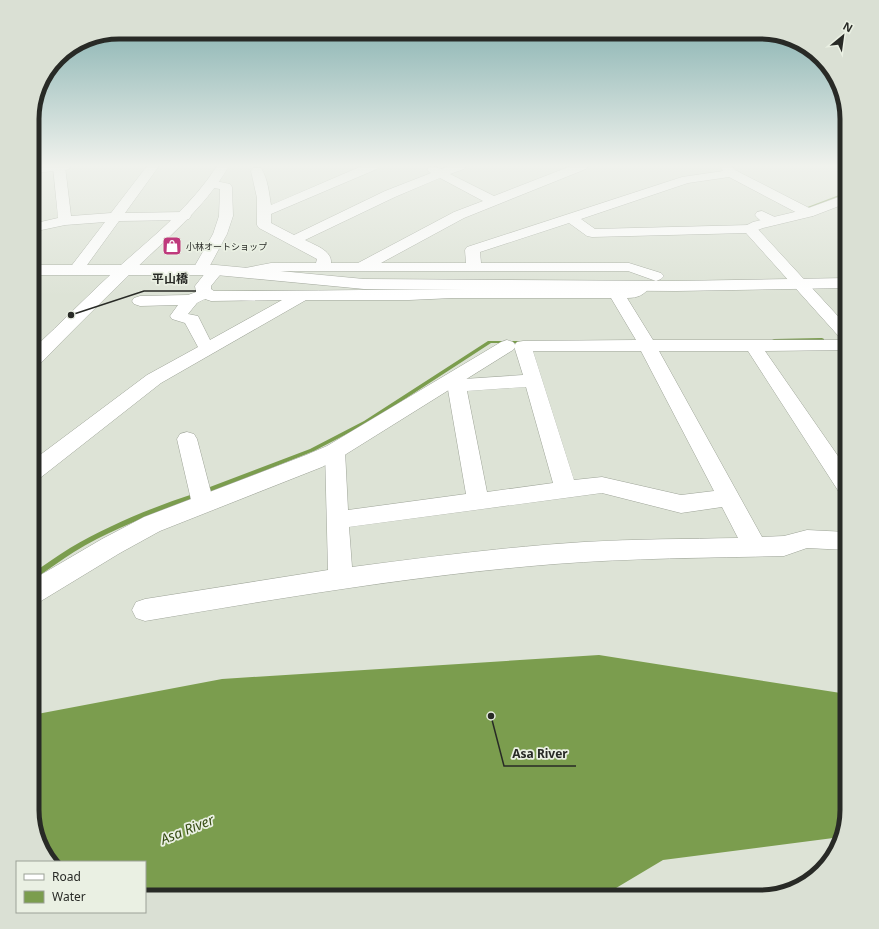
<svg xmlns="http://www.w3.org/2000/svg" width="879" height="929" viewBox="0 0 879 929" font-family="'Noto Sans','Noto Sans JP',sans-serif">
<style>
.water{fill:#7b9d4e}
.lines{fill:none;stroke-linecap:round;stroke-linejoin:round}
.stream{fill:#7b9d4e;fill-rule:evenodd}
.minor-casing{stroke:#9ea498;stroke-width:1}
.tertiary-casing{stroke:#9ea498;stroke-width:1}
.secondary-casing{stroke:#9ea498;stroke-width:1}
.minor{fill:#fff;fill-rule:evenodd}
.tertiary{fill:#fff;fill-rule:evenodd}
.secondary{fill:#fff;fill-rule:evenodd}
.labels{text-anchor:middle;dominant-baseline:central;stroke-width:3.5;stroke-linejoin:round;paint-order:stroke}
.far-poi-label{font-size:9px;fill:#282a26;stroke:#eaf0e3;text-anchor:start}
.near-water-label{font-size:14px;font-style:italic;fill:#374d14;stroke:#eaf0e3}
.rim{fill:none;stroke:#282a26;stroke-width:5}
.leader{fill:none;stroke:#282a26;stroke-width:1.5}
.callout-dot{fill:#282a26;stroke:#eaf0e3;stroke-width:1.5}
.callout-label{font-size:12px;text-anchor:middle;font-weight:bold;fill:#282a26;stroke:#eaf0e3;stroke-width:3.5;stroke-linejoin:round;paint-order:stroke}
</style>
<rect width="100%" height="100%" fill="#dde3d6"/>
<path class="water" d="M 599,655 L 847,694 L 847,810 L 841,837 L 663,860 L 601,897 L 145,897 L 145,862 L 50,862 L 37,838 L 32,810 L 32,715 L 222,679 Z"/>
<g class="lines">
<path class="stream" d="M 847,192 L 847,194 L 808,209 L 805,208 Z
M 822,338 L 824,339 L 824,340 L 774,341 L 772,340 L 774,339 Z
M 488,341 L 524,341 L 526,342 L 524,343 L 491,343 L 368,423 L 314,451 L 206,494 L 202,494 L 201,492 L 202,490 L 310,449 L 364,421 Z
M 196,493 L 198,493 L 199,495 L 198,497 C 156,513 113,528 74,552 C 61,560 49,569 36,578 L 34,579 L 32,578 L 32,574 C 44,565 57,556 70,548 C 109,525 153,507 196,493 Z"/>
<defs>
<path id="minor" d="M 53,166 L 65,166 L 71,216 L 111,213 L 147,166 L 159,166 L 125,213 L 184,212 L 189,213 L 191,216 L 189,219 L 184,220 L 119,221 L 82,272 L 77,274 L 72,272 L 69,269 L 105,222 L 65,225 L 32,232 L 32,224 L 58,218 Z
M 362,166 L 379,166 L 377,169 L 271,214 L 271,223 L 294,235 L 385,191 L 431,173 L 427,170 L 429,167 L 433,166 L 441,169 L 449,166 L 466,166 L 464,169 L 450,174 L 494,196 L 571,166 L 588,166 L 586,169 L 464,218 L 381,263 L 466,263 L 465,250 L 467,247 L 682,177 L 723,171 L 720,166 L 732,166 L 735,170 L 813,210 L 815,213 L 813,216 L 803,216 L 729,177 L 688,183 L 581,219 L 595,229 L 750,225 L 755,226 L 847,326 L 847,350 L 765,351 L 847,469 L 847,494 L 839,492 L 748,351 L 659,351 L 762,537 L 784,536 L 807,530 L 847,532 L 847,550 L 807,548 L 784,556 C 708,558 631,558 555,564 C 417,575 281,598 145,621 L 136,618 L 132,610 L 136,602 L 145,599 L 328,570 L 325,451 L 328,446 L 335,444 L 342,446 L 345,451 L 348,510 L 466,494 L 446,378 L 449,374 L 455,372 L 461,374 L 464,379 L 523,375 L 514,346 L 517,342 L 523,341 L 636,340 L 611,298 L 453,298 L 409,300 L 306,300 L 161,383 L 40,478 L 32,480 L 32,461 L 147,375 L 198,347 L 185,323 L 172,319 L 170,316 L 178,305 L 140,306 L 134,304 L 132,301 L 134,298 L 140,296 L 188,295 L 196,292 L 195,286 L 206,272 L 201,274 L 196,272 L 193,269 L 213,234 L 219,216 L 220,189 L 208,187 L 206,184 L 208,181 C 215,180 223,183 230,184 L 232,187 L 233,216 L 227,234 L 207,271 C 211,266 214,265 221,267 L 224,270 L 211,286 L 211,289 L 214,291 C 353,291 492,288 631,288 C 639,284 638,280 648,283 L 651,286 C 644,295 638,298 627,298 L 653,340 L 842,340 L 746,233 L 592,237 L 587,236 L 569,223 L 480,252 L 481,263 L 629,263 L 661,273 L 664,276 L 661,279 L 656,281 L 628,271 L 271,271 L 245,277 L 240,275 L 237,272 L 240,269 L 271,263 L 316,263 L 317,259 L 259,228 L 257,225 L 257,198 L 251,171 L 253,168 L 261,168 C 268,179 269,193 271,205 ZM 440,178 L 483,201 L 454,212 L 358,263 L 331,263 C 332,250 314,245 305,240 L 395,197 ZM 205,299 L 211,301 L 282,300 L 210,340 L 198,316 L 188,314 L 197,303 ZM 533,351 L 641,351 L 714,491 L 681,495 L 602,477 L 574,480 ZM 526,387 L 553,483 L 487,492 L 467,391 ZM 602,493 L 681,513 L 722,507 L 738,538 C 687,539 635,539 584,542 C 506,547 429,557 352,567 L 349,527 Z
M 762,211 L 777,218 L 779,221 L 777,224 C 769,226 760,222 755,215 L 757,212 Z
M 187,432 L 194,434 L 197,439 L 214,504 L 211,510 L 203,513 L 195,510 L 192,504 L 177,439 L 180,434 Z"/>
<path id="tertiary" d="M 32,166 L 71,166 L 69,169 L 65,170 L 32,173 Z
M 847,194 L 847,203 L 813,216 L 763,228 L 750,233 L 745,232 L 743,229 L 745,226 L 753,222 L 803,210 Z
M 32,265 L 216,265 L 364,279 L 676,281 L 847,278 L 847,288 L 676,291 L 364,289 L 216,275 L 32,275 Z
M 507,340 L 513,342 L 516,346 L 513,350 L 343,456 L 322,467 L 160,531 L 120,553 L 41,601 L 32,604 L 32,580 L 102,539 L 144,517 L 306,455 L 327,446 L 501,342 Z"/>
<path id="secondary" d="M 217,166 L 229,166 C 204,209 166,239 131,273 C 100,303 69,334 39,365 L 32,367 L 32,350 C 62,322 91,292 122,264 C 156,234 192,205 217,166 Z"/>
</defs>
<use href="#minor" class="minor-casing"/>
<use href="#tertiary" class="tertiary-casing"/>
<use href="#secondary" class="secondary-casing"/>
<use href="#minor" class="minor"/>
<use href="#tertiary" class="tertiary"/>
<use href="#secondary" class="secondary"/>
</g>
<linearGradient id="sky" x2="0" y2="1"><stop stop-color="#7cabaa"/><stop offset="0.56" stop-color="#f0f2ed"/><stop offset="1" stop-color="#f0f2ed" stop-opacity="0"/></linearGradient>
<rect width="879" height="296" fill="url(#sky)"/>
<defs>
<symbol id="shop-square" viewBox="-11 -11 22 22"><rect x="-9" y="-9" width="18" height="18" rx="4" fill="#bf3a7d" stroke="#eaf0e3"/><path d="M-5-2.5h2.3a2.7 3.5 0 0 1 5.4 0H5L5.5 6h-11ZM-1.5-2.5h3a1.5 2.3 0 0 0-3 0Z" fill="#fff"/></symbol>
</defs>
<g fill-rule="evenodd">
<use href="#shop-square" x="161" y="235" width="22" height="22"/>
</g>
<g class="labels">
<g class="far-poi-label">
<text x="186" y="246">小林オートショップ</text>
</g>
<g class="near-water-label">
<text transform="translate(187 829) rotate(-22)">Asa River</text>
</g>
</g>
<path d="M0 0H879V929H0ZM119 39H760A80 80 0 0 1 840 119V810A80 80 0 0 1 760 890H119A80 80 0 0 1 39 810V119A80 80 0 0 1 119 39Z" fill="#dae0d4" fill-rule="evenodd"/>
<path class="rim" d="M119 39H760A80 80 0 0 1 840 119V810A80 80 0 0 1 760 890H119A80 80 0 0 1 39 810V119A80 80 0 0 1 119 39Z"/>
<path class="leader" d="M71 315L144 291H196M491 716L504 766H576"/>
<g class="callout-dot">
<circle cx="71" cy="315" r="4"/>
<circle cx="491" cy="716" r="4"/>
</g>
<g class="callout-label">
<text x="170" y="283">平山橋</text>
<text x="540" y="758">Asa River</text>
</g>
<rect x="16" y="861" width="130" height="52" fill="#eaf0e3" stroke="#9ca197"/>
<rect x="24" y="874" width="20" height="6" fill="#ffffff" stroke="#9ca197"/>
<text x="52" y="881" font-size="12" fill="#282a26">Road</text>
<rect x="24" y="891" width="20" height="12" fill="#7b9d4e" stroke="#9ca197"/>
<text x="52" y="901" font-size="12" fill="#282a26">Water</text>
<g transform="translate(843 36) rotate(29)" stroke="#eaf0e3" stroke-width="3" paint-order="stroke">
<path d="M0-3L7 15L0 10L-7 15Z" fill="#282a26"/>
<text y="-6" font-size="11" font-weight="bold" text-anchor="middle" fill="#282a26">N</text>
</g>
</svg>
